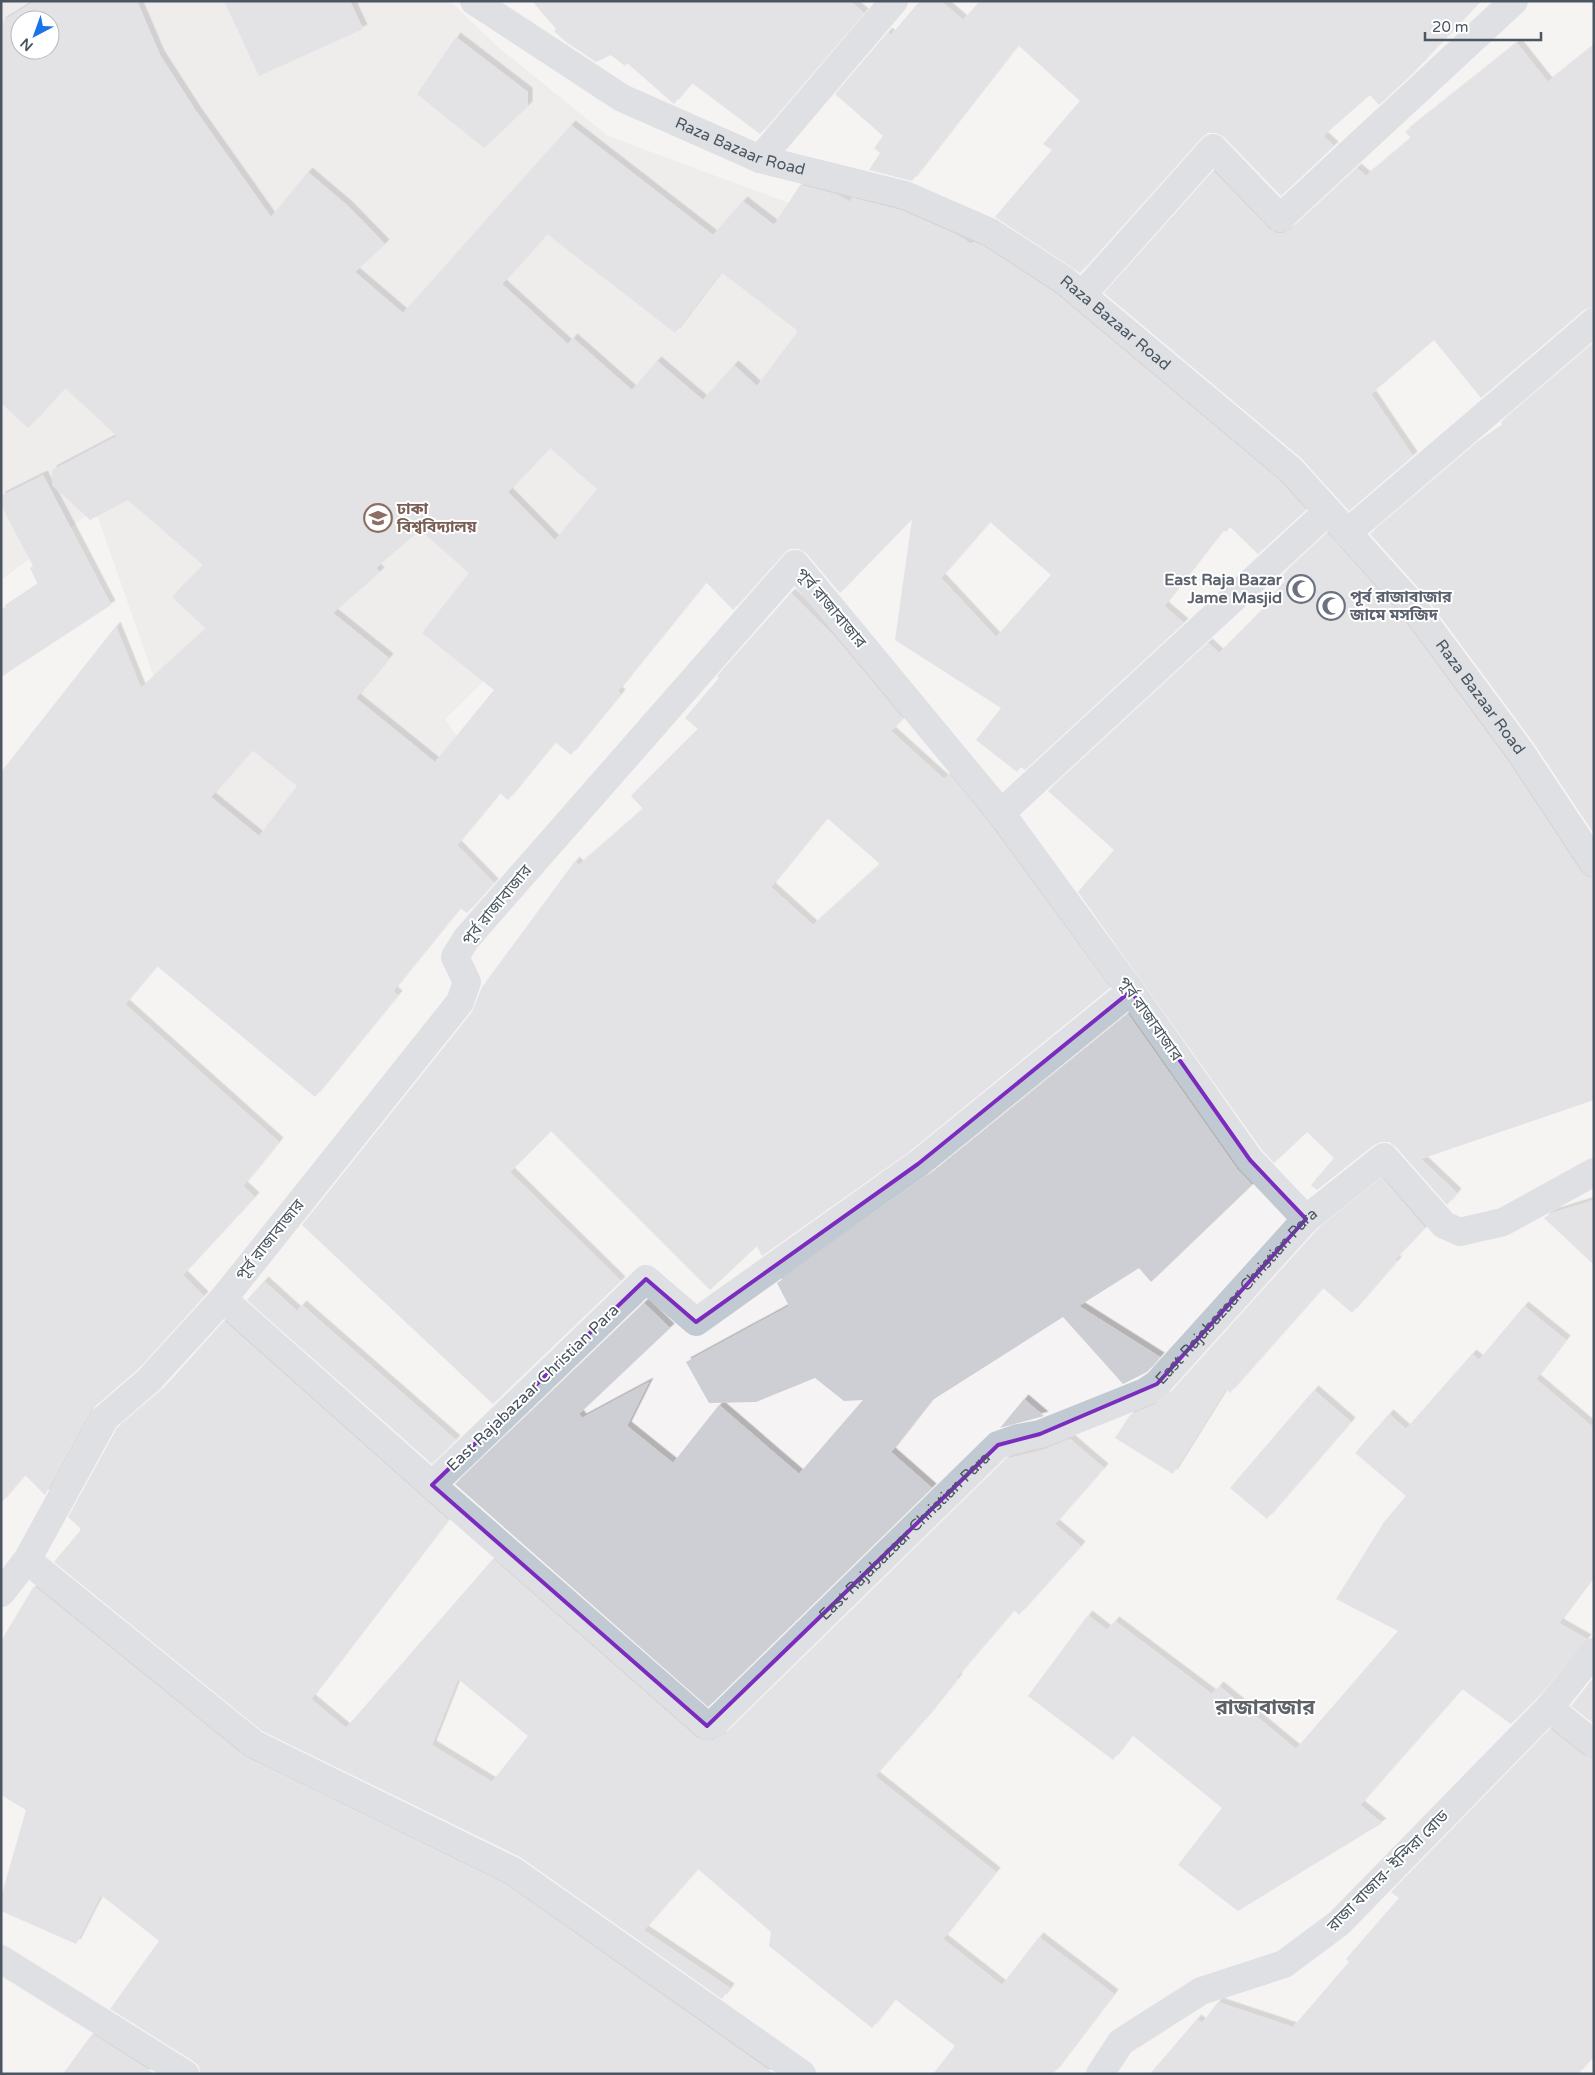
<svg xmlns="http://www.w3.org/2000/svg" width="1595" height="2075" viewBox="0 0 1595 2075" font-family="'Varela Round','Noto Sans Bengali',sans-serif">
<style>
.education{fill:#e6e4e5;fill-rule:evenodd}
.building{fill:#cdcfd5;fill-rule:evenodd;filter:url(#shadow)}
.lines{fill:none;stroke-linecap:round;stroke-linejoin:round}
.minor{stroke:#c1cad2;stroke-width:28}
.marked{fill:none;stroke:#7b2cbf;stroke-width:4;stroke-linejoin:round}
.labels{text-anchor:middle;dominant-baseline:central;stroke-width:4;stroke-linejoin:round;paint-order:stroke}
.street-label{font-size:16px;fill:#4a5661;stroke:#fff}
.education-label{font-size:16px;font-weight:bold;fill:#785e54;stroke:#fff;text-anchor:start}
.worship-label{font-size:16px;font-weight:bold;fill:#5b616d;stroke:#fff;text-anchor:end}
.district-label{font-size:21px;font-weight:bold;fill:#5f6368;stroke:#fff}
</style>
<defs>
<filter id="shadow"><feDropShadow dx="4.5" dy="-4.5" stdDeviation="0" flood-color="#0004"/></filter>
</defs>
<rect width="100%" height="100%" fill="#f5f3f3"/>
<path class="education" d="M 1,1 L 450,1 L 498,47 L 608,136 L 924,253 L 445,719 L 473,759 L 263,1027 L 160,695 L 95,509 L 1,580 ZM 20,20 L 50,20 L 50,50 L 20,50 Z"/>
<path class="building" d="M 35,1 L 137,1 L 160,55 L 196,111 L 271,217 L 308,172 L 348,206 L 385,244 L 355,272 L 403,313 L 571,125 L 713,235 L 743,201 L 774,225 L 800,185 L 838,195 L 850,202 L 852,198 L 900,210 L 957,235 L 971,244 L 973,242 L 983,246 L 1055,293 L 1280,481 L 1306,510 L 1258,554 L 1230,527 L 1226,532 L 1223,530 L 1164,606 L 1184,623 L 1025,770 L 1021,767 L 1017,772 L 976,740 L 1001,708 L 895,640 L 912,519 L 840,593 L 807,554 L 799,549 L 790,549 L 783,554 L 733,610 L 706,582 L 618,691 L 621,694 L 571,755 L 555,742 L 508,800 L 500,793 L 457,845 L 494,883 L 467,913 L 460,908 L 393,991 L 398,995 L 315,1097 L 157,966 L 125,1004 L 279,1142 L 243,1186 L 255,1197 L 183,1275 L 204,1296 L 138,1369 L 91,1410 L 45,1495 L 25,1475 L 1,1503 L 1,772 L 116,626 L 141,688 L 206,629 L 172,597 L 203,565 L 128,500 L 90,520 L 52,485 L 52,470 L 117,436 L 65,388 L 28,428 L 1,403 L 1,22 ZM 20,20 L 50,20 L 50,50 L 20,50 ZM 547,234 L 675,333 L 721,272 L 798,331 L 757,386 L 734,365 L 703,400 L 657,361 L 632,390 L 573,338 L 568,344 L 502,284 ZM 550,448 L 597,489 L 555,540 L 508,492 ZM 990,522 L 1051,575 L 996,637 L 941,578 ZM 420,530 L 469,573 L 422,633 L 494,690 L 435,762 L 356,698 L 389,658 L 333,613 L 380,572 L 376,568 ZM 252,750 L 297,786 L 259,836 L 211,797 Z
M 224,1 L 350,1 L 363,29 L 259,76 Z
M 532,1 L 850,1 L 864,13 L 760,134 L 692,83 L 674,104 L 627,63 L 625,66 L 611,55 L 596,62 L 566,42 L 554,31 L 556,29 Z
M 920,1 L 941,1 L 963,20 L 980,1 L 1481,1 L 1409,77 L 1379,105 L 1370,95 L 1323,136 L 1334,146 L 1281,196 L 1224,137 L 1216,133 L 1208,133 L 1201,138 L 1080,273 L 995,217 L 1052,150 L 1043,144 L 1080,101 L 1018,45 L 912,181 L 869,170 L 880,153 L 874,148 L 883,136 L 835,94 L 888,32 L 891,35 Z
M 456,37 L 528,92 L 528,106 L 484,148 L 417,94 Z
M 1517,43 L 1548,82 L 1594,45 L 1594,307 L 1584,310 L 1481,398 L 1434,340 L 1371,394 L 1413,456 L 1349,511 L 1301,458 L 1104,293 L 1213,171 L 1269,229 L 1276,233 L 1284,233 L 1291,229 L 1357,168 L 1366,176 L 1411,138 L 1405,132 Z
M 1594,343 L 1594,834 L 1533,742 L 1422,592 L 1370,534 L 1471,448 L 1503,426 L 1501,422 Z
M 43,475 L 111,605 L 1,677 L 1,610 L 38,585 L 30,568 L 33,566 L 1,505 L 1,496 Z
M 1327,533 L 1397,611 L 1507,760 L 1581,872 L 1587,877 L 1594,878 L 1594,1100 L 1421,1159 L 1457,1193 L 1447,1205 L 1396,1147 L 1389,1142 L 1381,1142 L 1374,1145 L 1317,1190 L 1311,1185 L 1334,1158 L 1307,1132 L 1274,1163 L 1262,1150 L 1078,892 L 1114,850 L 1048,791 L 1208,643 L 1219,653 L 1269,603 L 1267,601 L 1285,581 L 1281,576 Z
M 791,593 L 833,635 L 903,719 L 891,731 L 944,779 L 949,774 L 989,823 L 1110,988 L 909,1152 L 762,1256 L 757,1246 L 710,1290 L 551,1131 L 510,1172 L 621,1281 L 493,1404 L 302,1225 L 472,1012 L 482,987 L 575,861 L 579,865 L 643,809 L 631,796 L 698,729 L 685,718 L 719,678 L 717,676 ZM 827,818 L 880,864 L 813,925 L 771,887 Z
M 1128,1014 L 1237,1169 L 1252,1185 L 1151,1282 L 1139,1268 L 1079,1306 L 1160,1357 L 1147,1372 L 1123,1384 L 1063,1317 L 931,1401 L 891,1452 L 932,1488 L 708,1707 L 455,1484 L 644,1303 L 670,1328 L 579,1414 L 582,1418 L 649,1382 L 627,1426 L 673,1463 L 719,1405 L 799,1474 L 863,1400 L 844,1401 L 815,1378 L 756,1402 L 709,1403 L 686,1362 L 789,1306 L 777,1283 L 927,1177 Z
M 1382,1178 L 1425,1228 L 1394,1261 L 1398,1260 L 1352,1313 L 1323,1288 L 1230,1393 L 1226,1389 L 1173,1474 L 1115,1438 L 1130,1415 L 1154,1405 L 1169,1394 L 1317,1230 Z
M 1594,1200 L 1594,1265 L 1544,1218 L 1552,1213 Z
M 264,1281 L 297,1311 L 302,1305 L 456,1440 L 432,1464 L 247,1300 Z
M 1524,1306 L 1566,1340 L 1536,1379 L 1594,1428 L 1594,1576 L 1559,1623 L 1587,1639 L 1537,1698 L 1511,1724 L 1462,1689 L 1360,1805 L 1382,1823 L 1238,1911 L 1178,1865 L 1222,1808 L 1132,1735 L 1113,1760 L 1028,1696 L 1088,1615 L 1107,1630 L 1115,1621 L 1212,1694 L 1219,1686 L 1296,1749 L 1398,1631 L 1336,1599 L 1384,1522 L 1406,1496 L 1355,1453 L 1389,1414 L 1406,1429 L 1472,1354 L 1479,1360 Z
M 224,1321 L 448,1520 L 311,1699 L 346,1728 L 493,1559 L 697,1738 L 704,1741 L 713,1740 L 725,1734 L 1006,1459 L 1046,1449 L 1070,1439 L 1104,1468 L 1055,1524 L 1081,1546 L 1019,1615 L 1014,1610 L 957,1677 L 958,1678 L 927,1717 L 875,1776 L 996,1872 L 943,1939 L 1002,1985 L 1039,1937 L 1114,1994 L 1053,2074 L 933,2074 L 955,2046 L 895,1999 L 872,2028 L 769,1946 L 771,1932 L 698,1869 L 644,1930 L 730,1988 L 722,1999 L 520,1857 L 262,1731 L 54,1562 L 80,1531 L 80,1528 L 68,1517 L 117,1428 L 161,1391 ZM 458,1679 L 528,1736 L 492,1782 L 432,1745 Z
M 1314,1390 L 1351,1422 L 1267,1519 L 1230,1488 Z
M 1024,1399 L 1044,1416 L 1000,1428 Z
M 34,1586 L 244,1756 L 505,1884 L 774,2074 L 200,2074 L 199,2066 L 193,2061 L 110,2009 L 159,1941 L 101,1895 L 76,1944 L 1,1911 L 1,1897 L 26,1810 L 1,1795 L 1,1641 Z
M 1594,1677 L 1594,1724 L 1571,1706 Z
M 1550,1729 L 1584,1756 L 1594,1759 L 1594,2056 L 1578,2074 L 1150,2074 L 1197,2019 L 1202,2023 L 1218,2002 L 1293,2027 L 1349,1962 L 1346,1959 L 1399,1898 L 1391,1892 Z
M 92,2034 L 155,2074 L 63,2074 Z"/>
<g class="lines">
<g class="minor">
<path id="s1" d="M 474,1 L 622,98 L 760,159 L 905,195 L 990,232 L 1064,280 L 1291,470 L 1409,601 L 1520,751 L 1594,863"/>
<path d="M 760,159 L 894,1"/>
<path d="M 1082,295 L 1213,148 L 1280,218 L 1514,1"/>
<path d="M 1347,533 L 1594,322"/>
<path d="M 1001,813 L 1328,511"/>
<path id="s2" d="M 1131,991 L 918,1164 L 696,1322 L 646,1279 L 432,1485 L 707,1726 L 714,1723 L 998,1445 L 1018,1438 L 1040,1434 L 1145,1392 L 1157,1384 L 1306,1219 L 1384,1157 L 1444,1225 L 1460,1232 L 1503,1222 L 1594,1172"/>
<path d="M 223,1299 L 432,1485"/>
<path d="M 27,1560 L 254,1744 L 513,1871 L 802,2074"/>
<path d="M 1,1593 L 27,1560 L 105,1418 L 149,1380 L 223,1299 L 460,1002 L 467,982 L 455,957 L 466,939 L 795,564 L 1001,813 L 1131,991 L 1250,1160 L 1306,1219"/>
<path d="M 1549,1708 L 1594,1744"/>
<path d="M 1,1959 L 185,2074"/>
<path d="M 1100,2074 L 1121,2042 L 1201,1991 L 1284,1964 L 1339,1923 L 1549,1708 L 1594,1652"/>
</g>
</g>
<path d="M0 0H1595V2075H0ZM 1131,991 L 1250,1160 L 1306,1219 L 1157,1384 L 1040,1434 L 998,1445 L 707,1726 L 432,1485 L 646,1279 L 696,1322 L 918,1164 Z" fill="#f5f3f3" fill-opacity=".55" fill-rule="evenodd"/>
<path class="marked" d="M 1131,991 L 1250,1160 L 1306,1219 L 1157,1384 L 1040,1434 L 998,1445 L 707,1726 L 432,1485 L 646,1279 L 696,1322 L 918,1164 Z"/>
<defs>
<symbol id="university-ring" viewBox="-11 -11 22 22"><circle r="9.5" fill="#fff" stroke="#8d6e63" stroke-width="1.5"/><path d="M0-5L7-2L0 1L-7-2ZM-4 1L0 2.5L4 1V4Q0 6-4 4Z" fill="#8d6e63"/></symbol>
<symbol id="mosque-ring" viewBox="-11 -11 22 22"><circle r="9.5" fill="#fff" stroke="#6b7280" stroke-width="1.5"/><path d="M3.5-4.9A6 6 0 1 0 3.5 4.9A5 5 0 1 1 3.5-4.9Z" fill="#6b7280"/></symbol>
</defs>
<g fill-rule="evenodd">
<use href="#university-ring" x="362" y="502" width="32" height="32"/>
<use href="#mosque-ring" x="1285" y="573" width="32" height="32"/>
<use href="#mosque-ring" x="1315" y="590" width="32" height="32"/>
</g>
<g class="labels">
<g class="street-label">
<text stroke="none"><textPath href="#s1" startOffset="305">Raza Bazaar Road</textPath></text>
<text stroke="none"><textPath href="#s1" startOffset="725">Raza Bazaar Road</textPath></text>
<text transform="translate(831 608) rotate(50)">পূর্ব রাজাবাজার</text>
<text stroke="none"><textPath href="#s1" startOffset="1250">Raza Bazaar Road</textPath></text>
<text transform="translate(497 905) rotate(-50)">পূর্ব রাজাবাজার</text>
<text transform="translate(1150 1019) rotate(55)">পূর্ব রাজাবাজার</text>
<text transform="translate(270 1240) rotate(-51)">পূর্ব রাজাবাজার</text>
<text stroke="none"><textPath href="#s2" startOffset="1970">East Rajabazaar Christian Para</textPath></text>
<text transform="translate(533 1388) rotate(-44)">East Rajabazaar Christian Para</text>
<text stroke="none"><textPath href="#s2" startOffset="1550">East Rajabazaar Christian Para</textPath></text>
<text transform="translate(1388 1871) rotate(-45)">রাজা বাজার- ইন্দিরা রোড</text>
</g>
<g class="education-label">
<text x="397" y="509">ঢাকা<tspan x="397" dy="18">বিশ্ববিদ্যালয়</tspan></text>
</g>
<g class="worship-label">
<text x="1282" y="580">East Raja Bazar<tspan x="1282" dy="18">Jame Masjid</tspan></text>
<text x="1350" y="597" text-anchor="start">পূর্ব রাজাবাজার<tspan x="1350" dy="18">জামে মসজিদ</tspan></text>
</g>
<g class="district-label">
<text x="1265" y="1707">রাজাবাজার</text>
</g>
</g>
<rect width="1595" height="2075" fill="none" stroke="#4a5661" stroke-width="5"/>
<g transform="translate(35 35) rotate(221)"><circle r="24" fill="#ffffff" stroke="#b7bbc0"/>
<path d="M0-4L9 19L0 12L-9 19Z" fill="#1a73e8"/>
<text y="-8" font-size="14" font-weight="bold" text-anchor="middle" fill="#4a5661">N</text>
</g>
<path d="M1425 32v8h116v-8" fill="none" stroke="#4a5661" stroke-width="2.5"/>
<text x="1432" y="32" font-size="15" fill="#4a5661" stroke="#ffffff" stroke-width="4" paint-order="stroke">20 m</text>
</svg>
